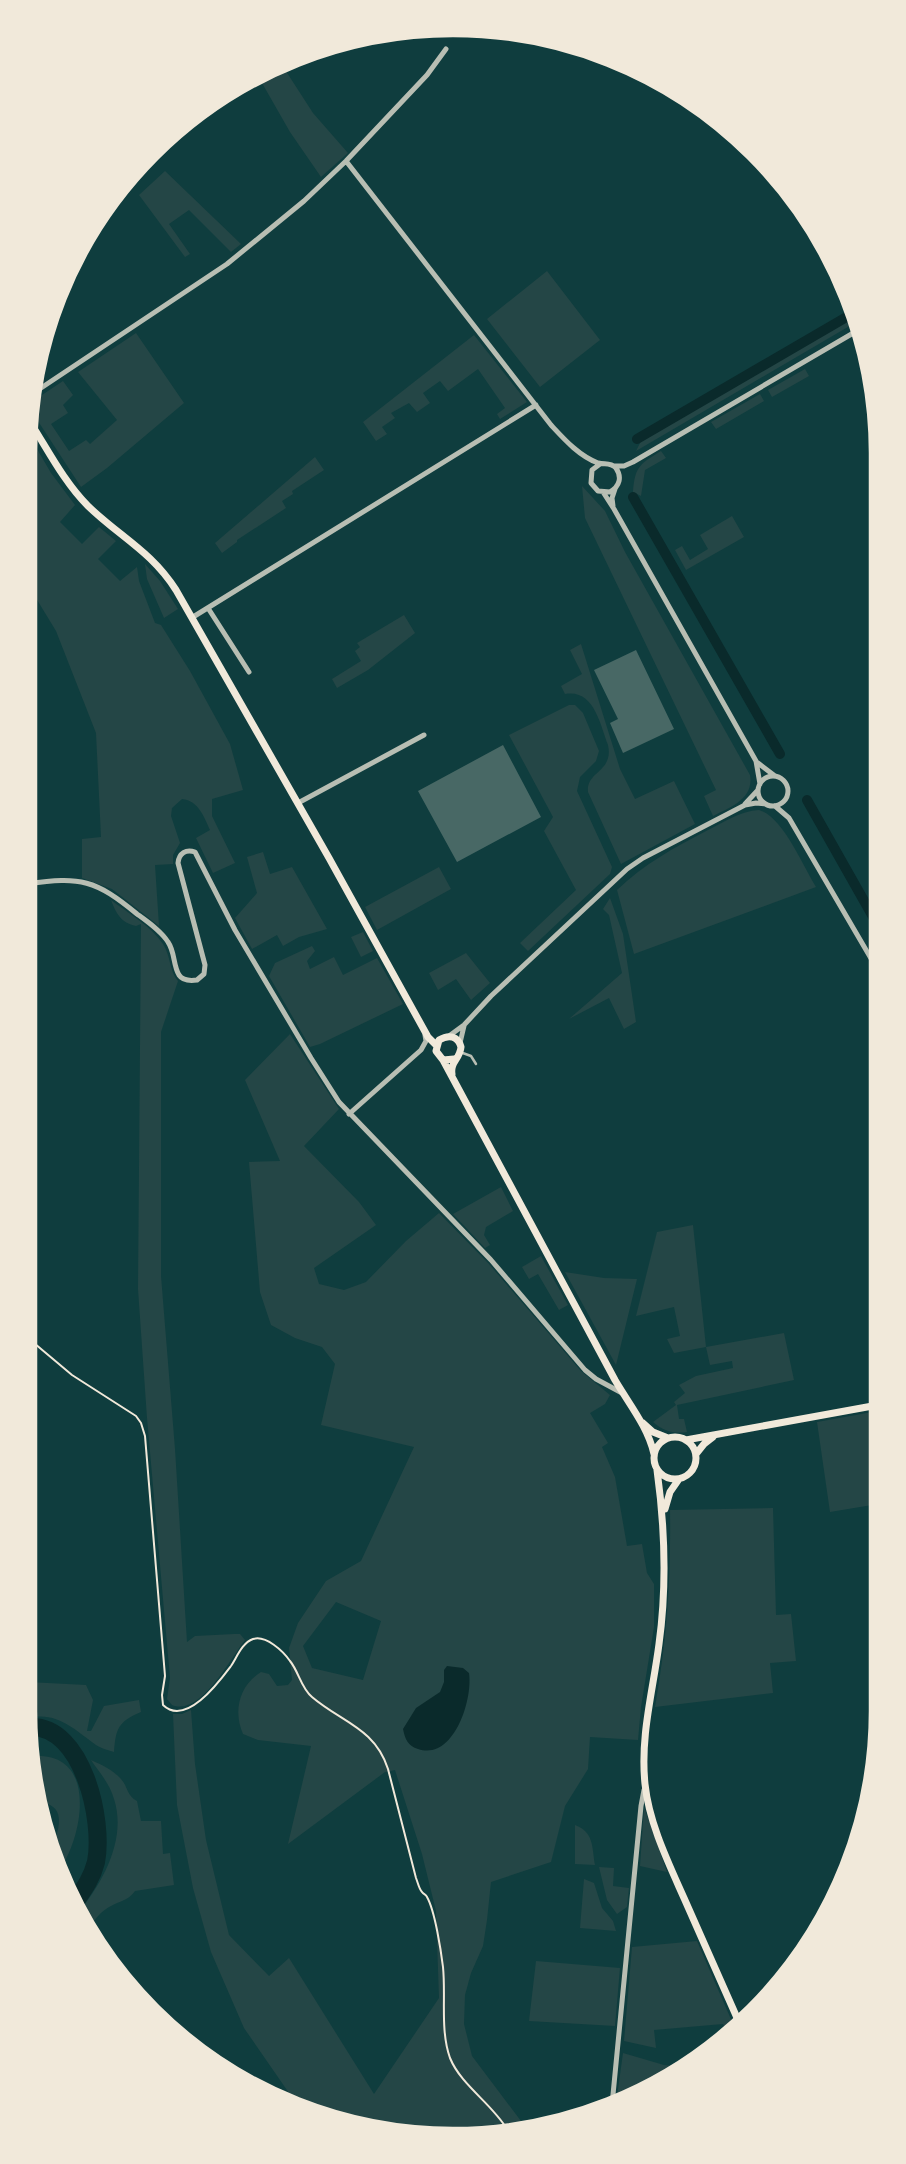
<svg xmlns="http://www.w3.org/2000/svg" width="906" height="2164" viewBox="0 0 906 2164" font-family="'Titillium Web',sans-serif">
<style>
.green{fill:#244646;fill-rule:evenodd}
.water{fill:#0a2a2b}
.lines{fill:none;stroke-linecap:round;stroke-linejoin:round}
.canal{stroke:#0a2a2b;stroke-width:10}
.river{stroke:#0a2a2b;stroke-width:18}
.building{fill:#486865}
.path{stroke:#f1e9da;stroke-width:2}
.service{stroke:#b8beb3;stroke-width:2.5}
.minor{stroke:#b8beb3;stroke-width:5}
.secondary{stroke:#f1e9da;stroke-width:7}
.rim{fill:none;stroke:#f1e9da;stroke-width:2.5}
</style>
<rect width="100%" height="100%" fill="#0f3d3e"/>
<path class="green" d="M 282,65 L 313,113 L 348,153 L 321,177 L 290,132 L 258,76 Z
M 165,171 L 241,244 L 231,252 L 189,210 L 169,224 L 190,254 L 185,257 L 139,195 Z
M 547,271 L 600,340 L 540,387 L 487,319 Z
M 851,318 L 853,324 L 636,451 L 641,441 Z
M 136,333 L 184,403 L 107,468 L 81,487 L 34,415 L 36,399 L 63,381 L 73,395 L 63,405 L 68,413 L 51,424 L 69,451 L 86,440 L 90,444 L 117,420 L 78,372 Z
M 474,335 L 527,402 L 500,419 L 497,414 L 505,408 L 478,369 L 448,391 L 440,381 L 423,393 L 430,403 L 417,412 L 409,403 L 391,413 L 395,418 L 382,427 L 387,434 L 376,441 L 363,422 Z
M 805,369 L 809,376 L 772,397 L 768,390 Z
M 760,394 L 764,401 L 716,429 L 711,422 Z
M 30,437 L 51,473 L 75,505 L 60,522 L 82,544 L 99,527 L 116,541 L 98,559 L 120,581 L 137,567 L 139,581 L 155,623 L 161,625 L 190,671 L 230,744 L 243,790 L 212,799 L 212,816 L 235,863 L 213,873 L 196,838 L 210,830 C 204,817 199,801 182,799 L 172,808 L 171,816 L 180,843 L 173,855 L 173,864 L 155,865 L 159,926 L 112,889 L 82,878 L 82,839 L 101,837 L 96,733 L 56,631 L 28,585 L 28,453 Z
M 661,451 L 666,458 L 645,470 L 641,496 L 633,492 C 635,466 640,464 661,451 Z
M 315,457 L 324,470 L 292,491 L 293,494 L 282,501 L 286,508 L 237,540 L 237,542 L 222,553 L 215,543 Z
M 582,486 L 605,511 L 625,552 L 750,775 C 754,799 731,807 713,816 L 704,796 L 716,790 L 585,518 Z
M 732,516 L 744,537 L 686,570 L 675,550 L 682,546 L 690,560 L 708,549 L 700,535 Z
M 145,564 L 160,581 L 178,609 L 164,618 L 147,579 Z
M 404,615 L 415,633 L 368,670 L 337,688 L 332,679 L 361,661 L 355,651 L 360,647 L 357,643 Z
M 581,644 L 620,769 L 635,799 L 674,781 L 695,824 L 621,864 L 588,792 C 586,771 614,772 608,745 C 600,724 594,689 565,694 L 561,686 L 582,674 L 570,650 Z
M 569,705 L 575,705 L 583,713 L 599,751 L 596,761 L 580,777 L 577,791 L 612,867 L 610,874 L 528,951 L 520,943 L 576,890 L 544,831 L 553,817 L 509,735 Z
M 759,810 C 783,817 803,866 816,887 L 634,954 L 617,890 C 644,864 675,847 708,830 C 724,822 740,811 759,810 Z
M 263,852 L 270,874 L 292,867 L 327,929 L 299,937 L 283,946 L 277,935 L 252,949 L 235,918 L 257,893 L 247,857 Z
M 439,867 L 451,889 L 377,930 L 365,907 Z
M 610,898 L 623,934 L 636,1022 L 624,1029 L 609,998 L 569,1019 L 622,973 L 609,915 L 603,909 Z
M 111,900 C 128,913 151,926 163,944 C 171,956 169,971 178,981 L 161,1032 L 161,1276 L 175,1449 L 187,1642 L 195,1636 L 234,1634 L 240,1634 L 245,1640 C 231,1657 201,1717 172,1705 L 167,1699 L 170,1678 L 147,1418 L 138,1289 L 141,924 L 136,926 C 121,923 116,913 111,900 Z
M 363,932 L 373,951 L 361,957 L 351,937 Z
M 312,946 L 315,951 L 307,961 L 310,969 L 334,957 L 343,975 L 377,958 L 403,1004 L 320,1044 L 310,1047 L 269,976 L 275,963 Z
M 466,953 L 490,983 L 471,1000 L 456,979 L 438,990 L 429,973 Z
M 290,1034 L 339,1109 L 304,1146 L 359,1202 L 376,1225 L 314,1268 L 319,1284 L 344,1290 L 366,1282 L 406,1241 L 439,1213 L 489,1264 L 581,1371 L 610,1395 L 605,1404 L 590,1413 L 608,1443 L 602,1447 L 615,1477 L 627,1546 L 642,1544 L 647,1573 L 654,1584 L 654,1627 L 641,1707 L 638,1740 L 590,1737 L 588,1769 L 565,1806 L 551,1862 L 491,1882 L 487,1920 L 483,1946 L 471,1973 L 465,1995 L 464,2024 L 472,2056 L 527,2129 L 397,2133 L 317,2114 L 298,2106 L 244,2028 L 211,1952 L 193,1888 L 177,1805 L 173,1714 L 182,1714 L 191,1710 L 195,1764 L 206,1840 L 229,1935 L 269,1976 L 289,1958 L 374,2094 L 439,1998 L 436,1911 L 422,1854 L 395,1770 L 385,1772 L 288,1844 L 311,1746 L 258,1740 L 243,1734 C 233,1711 239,1686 261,1672 L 269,1674 L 277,1686 L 288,1685 L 292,1680 L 289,1648 L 298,1623 L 326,1581 L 361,1561 L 414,1447 L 321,1425 L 335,1364 L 322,1347 L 295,1338 L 271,1325 L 260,1292 L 249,1162 L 280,1161 L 245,1080 ZM 336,1602 L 381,1621 L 363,1680 L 312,1668 L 303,1646 Z
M 501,1187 L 513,1211 L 486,1227 L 484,1235 L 490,1245 L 485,1248 L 453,1214 Z
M 693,1225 L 706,1347 L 784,1333 L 794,1380 L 677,1405 L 679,1419 L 684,1419 L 687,1432 C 674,1434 663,1431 653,1422 L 676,1405 L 674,1402 L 685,1393 L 679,1385 L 696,1376 L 733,1368 L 732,1361 L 710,1365 L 706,1347 L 674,1353 L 667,1339 L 680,1336 L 674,1307 L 636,1316 L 657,1232 Z
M 541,1256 L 568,1305 L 559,1310 L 538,1274 L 529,1279 L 522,1267 Z
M 565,1272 L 604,1278 L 637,1279 L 616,1365 Z
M 878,1411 L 878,1504 L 830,1512 L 817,1422 Z
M 773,1508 L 776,1615 L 791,1614 L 796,1661 L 770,1663 L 773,1693 L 655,1707 C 667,1639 671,1579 670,1510 Z
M 28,1682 L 86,1685 L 93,1700 L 87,1731 L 91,1731 L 104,1706 L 139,1700 L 141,1712 C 118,1722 116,1728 114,1752 C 108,1750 100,1748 96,1745 C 75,1730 57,1711 29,1718 Z
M 35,1756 C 98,1753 83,1836 60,1869 L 51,1849 C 58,1833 68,1807 43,1803 Z
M 91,1760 C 102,1765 113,1770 121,1779 C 128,1787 127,1796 137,1801 L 141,1821 L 161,1821 L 163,1854 L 170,1853 L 174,1885 L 135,1891 C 129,1900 120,1901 111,1906 C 101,1911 94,1920 89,1929 L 79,1912 C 103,1882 127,1839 114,1799 C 110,1784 99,1772 91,1760 Z
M 644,1807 L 667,1872 L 640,1866 Z
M 575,1825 C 594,1832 592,1847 595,1865 L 575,1864 Z
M 599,1867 L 614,1868 L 613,1886 L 629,1888 L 627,1907 L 617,1914 L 607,1900 Z
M 584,1879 L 594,1883 L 602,1908 L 613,1921 L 616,1931 L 580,1928 Z
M 697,1941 L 733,2024 L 726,2030 L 723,2024 L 654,2030 L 656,2048 L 624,2041 L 632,1947 Z
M 536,1961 L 620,1968 L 615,2026 L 529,2021 Z
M 623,2053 L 664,2065 L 685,2067 L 616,2104 Z"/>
<path class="water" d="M 447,1666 L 463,1668 L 469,1673 C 473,1699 454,1761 418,1749 C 408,1746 405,1739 403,1729 L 416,1708 L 440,1692 L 444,1682 L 444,1670 Z"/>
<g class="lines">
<path class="canal" d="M 637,439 L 850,315
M 633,497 L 780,754
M 807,800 L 876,922"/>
<path class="river" d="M 30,1727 C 83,1725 104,1821 96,1862 C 92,1878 84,1889 75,1902"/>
</g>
<path class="building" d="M 636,650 L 674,729 L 623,753 L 610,723 L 618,719 L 594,670 Z
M 503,745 L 541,817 L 457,862 L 418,791 Z"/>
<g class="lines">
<path class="path" d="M 28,1338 L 72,1375 L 136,1416 L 141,1423 L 145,1436 L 165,1676 L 162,1695 L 163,1705 C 186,1727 219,1682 231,1666 C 237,1657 242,1643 253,1639 C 266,1635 283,1651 290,1661 C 299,1672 301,1688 312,1697 C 341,1722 375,1728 388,1769 L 416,1878 C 418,1883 419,1889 422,1892 C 424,1895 426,1894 427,1897 C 435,1911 441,1951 443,1967 C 446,1997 440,2030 450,2058 C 461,2085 491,2103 507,2129"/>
<path class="service" d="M 460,1052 L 471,1056 L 476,1064"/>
<path class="minor" d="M 346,161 L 551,425 C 564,439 579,456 598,463 C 605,465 610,462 616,468 C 622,477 620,486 610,492 L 598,491 L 591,483 L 592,470 L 600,464
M 38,390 L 227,264 L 304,201 L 346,161 L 427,75 L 446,49
M 615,466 L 624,466 L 633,462 L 855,332
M 603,492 L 614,509 L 756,761 L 760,784
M 613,506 L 612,498 L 615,489
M 208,608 L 249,672
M 193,617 L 536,405
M 758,763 L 775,776
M758 791a15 15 0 1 1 30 0a15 15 0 1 1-30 0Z
M 298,803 L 424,735
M 745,804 L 758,790
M 775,806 L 789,818 L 876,967
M 28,884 C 80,876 96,880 137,914 C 148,922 161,931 168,942 C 175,952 173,965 179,975 C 183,981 190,981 197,980 L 204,974 L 205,965 L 178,863 C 179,853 186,849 195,852 L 235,930 L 311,1058 L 339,1102 L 491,1260 L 585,1370 L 596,1379 L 622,1393
M 449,1036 L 464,1025 L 491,996 L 627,869 L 643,858 L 745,805 L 756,803 L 766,804
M 460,1043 L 464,1026
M 349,1114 L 421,1050 L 426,1041 L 425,1035
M 612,2105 L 641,1806 L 644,1790"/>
<path class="secondary" d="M 32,425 C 49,452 65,483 88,506 C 120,537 151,551 176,590 L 329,858 L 428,1037 L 436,1045
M 443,1060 L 615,1380 C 629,1404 648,1427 654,1454
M 452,1074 C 450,1062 460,1059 461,1047 C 458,1036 449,1034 439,1040 L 436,1051 L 443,1060 L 454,1059
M 643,1423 L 653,1432 L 668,1438
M654 1458a21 21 0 1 1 42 0a21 21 0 1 1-42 0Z
M 686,1440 L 878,1405
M 696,1454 L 704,1444 L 713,1437
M 657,1470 C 665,1528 667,1586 659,1644 C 653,1691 640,1736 645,1784 C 649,1823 668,1862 684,1898 C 702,1939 720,1979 738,2020
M 665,1509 L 670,1492 L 679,1479"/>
</g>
<path d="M0 0H906V2164H0ZM453 36H453A417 417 0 0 1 870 453V1711A417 417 0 0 1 453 2128H453A417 417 0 0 1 36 1711V453A417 417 0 0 1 453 36Z" fill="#f1e9da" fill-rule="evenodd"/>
<path class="rim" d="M453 36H453A417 417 0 0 1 870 453V1711A417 417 0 0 1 453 2128H453A417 417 0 0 1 36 1711V453A417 417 0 0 1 453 36Z"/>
</svg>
